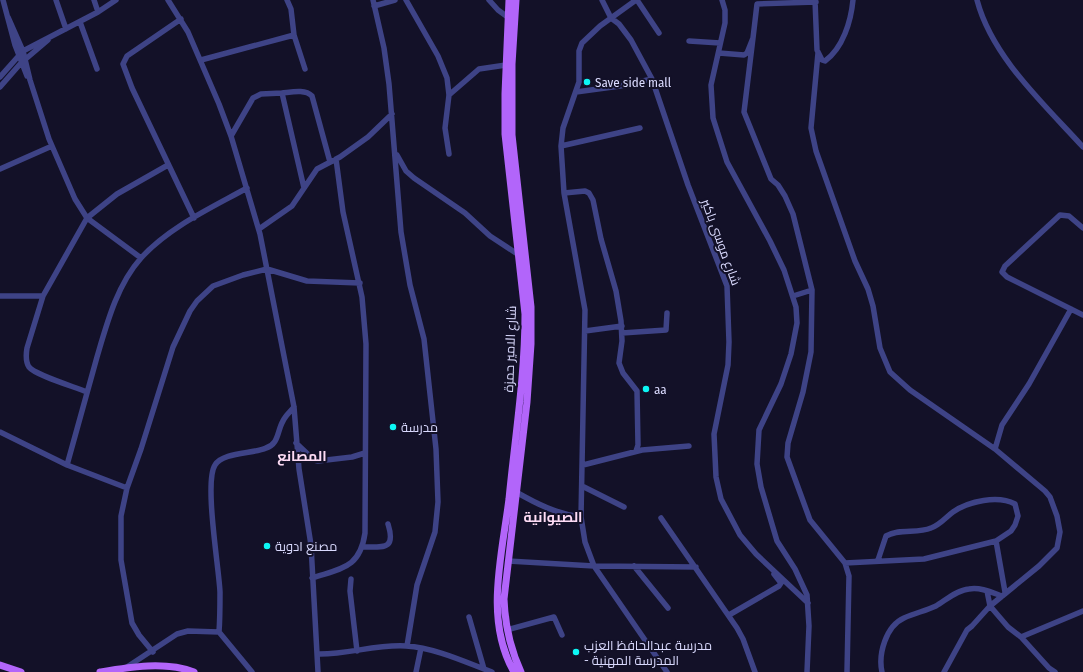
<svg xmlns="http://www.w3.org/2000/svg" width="1083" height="672" viewBox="0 0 1083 672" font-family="'Fira Sans Condensed',Cairo,sans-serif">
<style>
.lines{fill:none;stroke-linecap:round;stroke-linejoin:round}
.minor{stroke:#3e4386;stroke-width:5.5}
.major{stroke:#b265fa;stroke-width:7}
.poi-dot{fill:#0cf7f5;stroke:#131128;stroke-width:1.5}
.labels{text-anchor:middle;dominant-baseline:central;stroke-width:4;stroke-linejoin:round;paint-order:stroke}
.poi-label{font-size:13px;fill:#dadafe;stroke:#131128;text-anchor:start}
.street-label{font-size:13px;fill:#dadafe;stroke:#131128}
.neighbourhood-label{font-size:14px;font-weight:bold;fill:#fedcf5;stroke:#131128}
</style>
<rect width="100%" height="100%" fill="#131128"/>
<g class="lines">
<path class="minor" d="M 3,0 L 15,45 L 27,76
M 56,0 L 66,29
M 94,0 L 98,12
M 168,0 L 188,32 L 219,104 L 231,136 L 260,234 L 294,407 L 299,469 L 311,545 L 318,672
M 373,0 L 384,48 L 389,84 L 401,232 L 410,285 L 424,339 L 436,449 L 438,502 L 435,532 L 417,585 L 407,646
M 406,0 L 438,56 L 447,78 L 449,95 L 445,128 L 449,154
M 489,0 L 498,10 L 509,18
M 602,0 L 611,18 L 619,24 L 631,40 L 652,79 L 688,185 L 727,286 L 729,342 L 728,365 L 714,434 L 716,477 L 721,499 L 740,535 L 756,554 L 808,603
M 636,0 L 600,26 L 582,43 L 579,51 L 579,82 L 563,128 L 561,146 L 564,193 L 585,310 L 581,517 L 585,542 L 594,566 L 667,672
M 637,0 L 659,33
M 722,0 L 725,10 L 725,23 L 711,85 L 713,118 L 727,162 L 770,241 L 784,270 L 796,307 L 797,323 L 791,354 L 781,384 L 759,430 L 757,464 L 761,487 L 777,541 L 795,569 L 807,595 L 809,626 L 807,672
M 815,0 L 817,50 L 822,60 L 825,61 C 843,48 851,21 853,0
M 977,0 C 992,57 1044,104 1083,147
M 374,6 L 395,0
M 8,17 L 23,51 L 30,80 L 49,139 L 75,199 L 87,218 L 141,258
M 181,19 L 127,56 L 123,64 L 132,88 L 194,218
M 80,22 L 97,69
M 294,35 L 305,69
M 753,38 L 744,112 L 771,179 L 778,185 L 785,196 L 793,214 L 812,290 L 811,352 L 803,392 L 788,443 L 787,457 L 810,520 L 845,563 L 849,576 L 847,672
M 689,41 L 720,43
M 719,53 L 744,55 L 747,53 L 753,38 L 757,4 L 816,2
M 818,53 L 811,128 L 816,151 L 855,261 L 868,289 L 873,306 L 880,348 L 890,372 L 910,390 L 995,449 L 1045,491 L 1050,497 L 1057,516 L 1060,532 L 1057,548 L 1039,566 L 990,606 L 972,626 L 967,630 L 944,672
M 201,60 L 294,35 L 291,9 L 287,0
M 0,77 L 23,51 L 98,12 L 116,0
M 0,87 L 21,63 L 48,40
M 576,92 L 620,86 L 652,79
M 282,93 C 292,92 305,89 312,96 L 330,162
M 449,95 L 479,69 L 506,65
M 231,136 L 253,98 L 261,94 L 282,93 L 304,188
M 561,146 L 640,128
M 397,155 L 406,171 L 414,178 L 465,213 L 490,236 L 519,255
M 0,169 L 52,146
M 564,193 L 585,191 L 589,193 L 593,200 L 601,239 L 616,291 L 621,321 L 622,341 L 619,363 L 623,373 L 637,391 L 638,445 L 636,451
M 1083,228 L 1069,216 L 1060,215 L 1005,266 L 1002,272 L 1007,277 L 1083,315
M 259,229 L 292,206 L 317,169 L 340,157 L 368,137 L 392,114
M 0,296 L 43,296
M 793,296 L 812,290
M 585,331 L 622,326
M 622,333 L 666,330 L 667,313
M 87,392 C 75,387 35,375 29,367 C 25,361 26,354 27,348 L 43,296 L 87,218 L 117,194 L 168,165
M 0,432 L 67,465 L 127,488
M 296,443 L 314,460 L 318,461 L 352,457 L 365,453
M 995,449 L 1002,425 L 1029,384 L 1071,309
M 67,465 C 77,429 87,393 97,357 C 107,323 117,285 141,258 C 169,227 211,208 247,188
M 583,465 L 642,450 L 689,446
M 582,486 L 624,507
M 516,492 C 537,504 557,514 581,517
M 661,518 L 737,628 L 743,639 L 755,672
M 996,541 L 1005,592
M 363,547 C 384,547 396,550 388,524
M 508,561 L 594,566 L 696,567
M 845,563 L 924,559 L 996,541 L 1011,531 L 1015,525 L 1018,516 L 1015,504 C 998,495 969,501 953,512 C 946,517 940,525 931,528 C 917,534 900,528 886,536 L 878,560
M 634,566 L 668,608
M 312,578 C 342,568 360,568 365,533 L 366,344 L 362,297 L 343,212 L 336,159
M 351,579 L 350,591 L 357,651
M 987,591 L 990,606 L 1008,627 L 1021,637 L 1049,668 L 1055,672
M 729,615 L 779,586 L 781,583 L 774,574
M 469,617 L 484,669
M 507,630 L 554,617 L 562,635
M 1021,637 L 1083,611
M 153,652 L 139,635 L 132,623 L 121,560 L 121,516 L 127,488 L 141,449 L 173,347 L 190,311 L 197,301 L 213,286 L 243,275 L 267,269 L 307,281 L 360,283
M 317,654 C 347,655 376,644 406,646 C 436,648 465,662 492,672
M 127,667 L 177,634 L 188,631 L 219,632
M 252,672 L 219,632 C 220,619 220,605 220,592 C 219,568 204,482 215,465 C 223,452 253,454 266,448 C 279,444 277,431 283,421 C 285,416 291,411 294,407
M 416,672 L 421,648
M 882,672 C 878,654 886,626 904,618 C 915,613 925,611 936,606 C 946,600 957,590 969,589 C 980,587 991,592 1002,596"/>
<path class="major" d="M 509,0 L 505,94 L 505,134 L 525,314 C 525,376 515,437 509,499 C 502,555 484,620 514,672
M 516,0 L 512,64 L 512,135 L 531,307 L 531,344 L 527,402 L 504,599 C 505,626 510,648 521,672
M 0,665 L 21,672
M 100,672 C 130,667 165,661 194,672"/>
</g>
<g class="poi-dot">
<circle cx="587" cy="82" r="4"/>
<circle cx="646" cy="389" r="4"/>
<circle cx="393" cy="427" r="4"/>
<circle cx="267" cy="546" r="4"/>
<circle cx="576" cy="652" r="4"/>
</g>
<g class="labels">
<g class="poi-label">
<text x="595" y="82">Save side mall</text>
<text x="654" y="389">aa</text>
<text x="401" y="427">مدرسة</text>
<text x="275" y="546">مصنع ادوية</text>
<text x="584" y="645">مدرسة عبدالحافظ العزب<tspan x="584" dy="15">- المدرسة المهنية</tspan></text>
</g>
<g class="street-label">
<text transform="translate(721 242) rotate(70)">شارع موسى باكير</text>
<text transform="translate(510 349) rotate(-88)">شارع الامير حمزة</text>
</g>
<g class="neighbourhood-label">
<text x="302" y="456">المصانع</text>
<text x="553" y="517">الصيوانية</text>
</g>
</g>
</svg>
